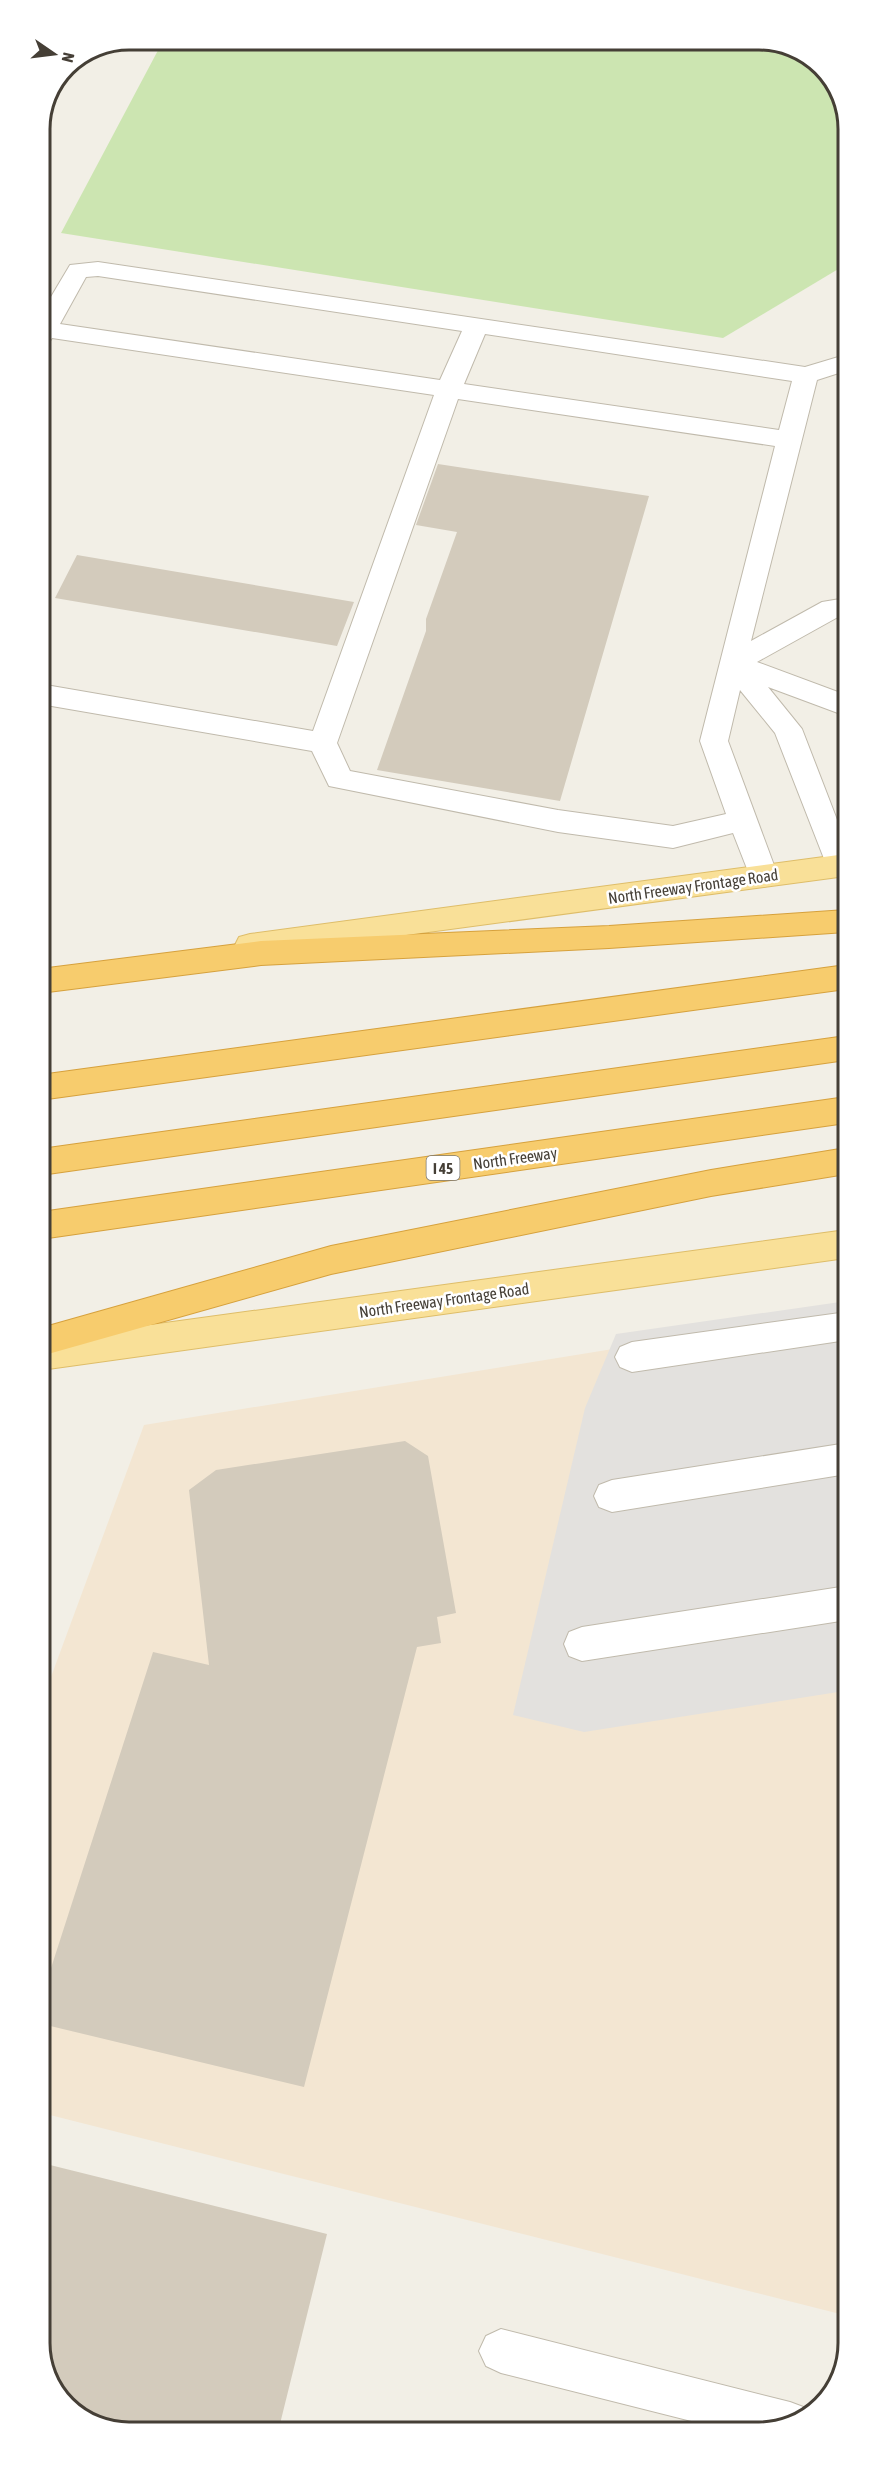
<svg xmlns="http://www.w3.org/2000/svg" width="887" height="2472" viewBox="0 0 887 2472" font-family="'Asap Condensed',sans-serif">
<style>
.commercial{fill:#f3e6d2}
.green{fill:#cce5b1}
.parking{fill:#e3e1de}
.building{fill:#d3cbbc}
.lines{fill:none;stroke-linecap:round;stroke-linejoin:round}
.minor-casing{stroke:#c0baac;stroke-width:2}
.major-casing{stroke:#debd69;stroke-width:2}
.highway-casing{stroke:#d6a13d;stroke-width:2}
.minor{fill:#fff;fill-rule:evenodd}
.major{fill:#f9e098;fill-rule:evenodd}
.highway{fill:#f7cc6d;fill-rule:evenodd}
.labels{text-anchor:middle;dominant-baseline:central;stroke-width:5;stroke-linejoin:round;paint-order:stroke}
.shield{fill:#fff;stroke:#7d7972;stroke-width:1.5}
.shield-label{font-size:15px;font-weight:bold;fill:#453f36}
.street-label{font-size:16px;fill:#453f36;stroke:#fff}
.rim{fill:none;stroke:#453f36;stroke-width:3}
</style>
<rect width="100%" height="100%" fill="#f2efe6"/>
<path class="commercial" d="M 847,1311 L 848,2316 L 42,2113 L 41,1704 L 144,1425 Z"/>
<path class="green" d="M 164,39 L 765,39 L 817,61 L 845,105 L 845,265 L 723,338 L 61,233 Z"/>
<path class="parking" d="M 847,1301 L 847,1708 L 838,1692 L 584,1732 L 513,1715 L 585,1408 L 616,1334 Z"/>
<path class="building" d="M 438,464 L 649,496 L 560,801 L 377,770 L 426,631 L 426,619 L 457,532 L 416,525 Z
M 77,555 L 354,602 L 337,646 L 55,598 Z
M 405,1441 L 428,1456 L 456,1613 L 437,1617 L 441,1643 L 417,1647 L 304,2087 L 42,2024 L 42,1996 L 153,1652 L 209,1665 L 189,1490 L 216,1470 Z
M 42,2163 L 327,2234 L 278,2432 L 122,2433 L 74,2414 L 42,2367 Z"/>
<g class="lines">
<defs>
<path id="minor" d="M 98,262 L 805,367 L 845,355 L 845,371 L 817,380 L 751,641 L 822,602 L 846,598 L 846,616 L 838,617 L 757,662 L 846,695 L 846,716 L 768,687 L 802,729 L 846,843 L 846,875 L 840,877 L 830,874 L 775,733 L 740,690 L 728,741 L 778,876 L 773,884 L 763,887 L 753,884 L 733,833 L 673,848 L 558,832 L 329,786 L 312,751 L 40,704 L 40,684 L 313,731 L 434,395 L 52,338 L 48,344 L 39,346 L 39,317 L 70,265 ZM 98,276 L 462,331 L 440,380 L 60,324 L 86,277 ZM 485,334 L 792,381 L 779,430 L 464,384 ZM 458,399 L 775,446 L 700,741 L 726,814 L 673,826 L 558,810 L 350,771 L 337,743 Z
M 847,1312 L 847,1340 L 632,1372 L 620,1367 L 615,1357 L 620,1347 L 632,1342 Z
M 847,1443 L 847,1474 L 612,1512 L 599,1507 L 594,1496 L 599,1485 L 612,1480 Z
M 847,1586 L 847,1620 L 582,1661 L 569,1656 L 564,1644 L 569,1632 L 582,1627 Z
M 501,2329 L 790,2402 L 806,2408 L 808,2413 L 782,2430 L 727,2430 L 501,2373 L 486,2366 L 479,2351 L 486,2336 Z"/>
<path id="major" d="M 846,854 L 846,876 L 250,956 L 239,953 L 235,945 L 239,937 L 250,934 Z
M 846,1230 L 846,1258 L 41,1370 L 41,1340 Z"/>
<path id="highway" d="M 846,910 L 846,932 L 609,948 L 261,965 L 40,993 L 40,969 L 261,941 L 609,926 Z
M 846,965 L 846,989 L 40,1100 L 40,1075 Z
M 846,1036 L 846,1060 L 41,1175 L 41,1149 Z
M 846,1097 L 846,1123 L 41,1239 L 41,1212 Z
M 846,1148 L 846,1174 L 711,1196 L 331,1274 L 41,1356 L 41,1328 L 331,1246 L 711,1170 Z"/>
</defs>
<use href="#minor" class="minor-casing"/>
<use href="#major" class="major-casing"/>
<use href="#highway" class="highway-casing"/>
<use href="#minor" class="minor"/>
<use href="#major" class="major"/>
<use href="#highway" class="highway"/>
</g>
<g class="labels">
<rect class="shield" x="426.5" y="1156" width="33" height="24" rx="4.5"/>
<g class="shield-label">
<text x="443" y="1168">I 45</text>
</g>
<g class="street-label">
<text transform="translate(693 886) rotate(-8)">North Freeway Frontage Road</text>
<text transform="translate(515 1158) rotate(-8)">North Freeway</text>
<text transform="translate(444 1300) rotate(-8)">North Freeway Frontage Road</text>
</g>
</g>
<path d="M0 0H887V2472H0ZM129 50H759A79 79 0 0 1 838 129V2343A79 79 0 0 1 759 2422H129A79 79 0 0 1 50 2343V129A79 79 0 0 1 129 50Z" fill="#fff" fill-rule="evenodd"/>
<path class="rim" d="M129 50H759A79 79 0 0 1 838 129V2343A79 79 0 0 1 759 2422H129A79 79 0 0 1 50 2343V129A79 79 0 0 1 129 50Z"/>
<g transform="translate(54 54) rotate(104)" stroke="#ffffff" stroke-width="4.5" paint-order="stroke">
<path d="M0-4.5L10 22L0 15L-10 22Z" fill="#453f36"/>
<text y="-9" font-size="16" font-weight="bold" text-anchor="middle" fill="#453f36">N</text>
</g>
</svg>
